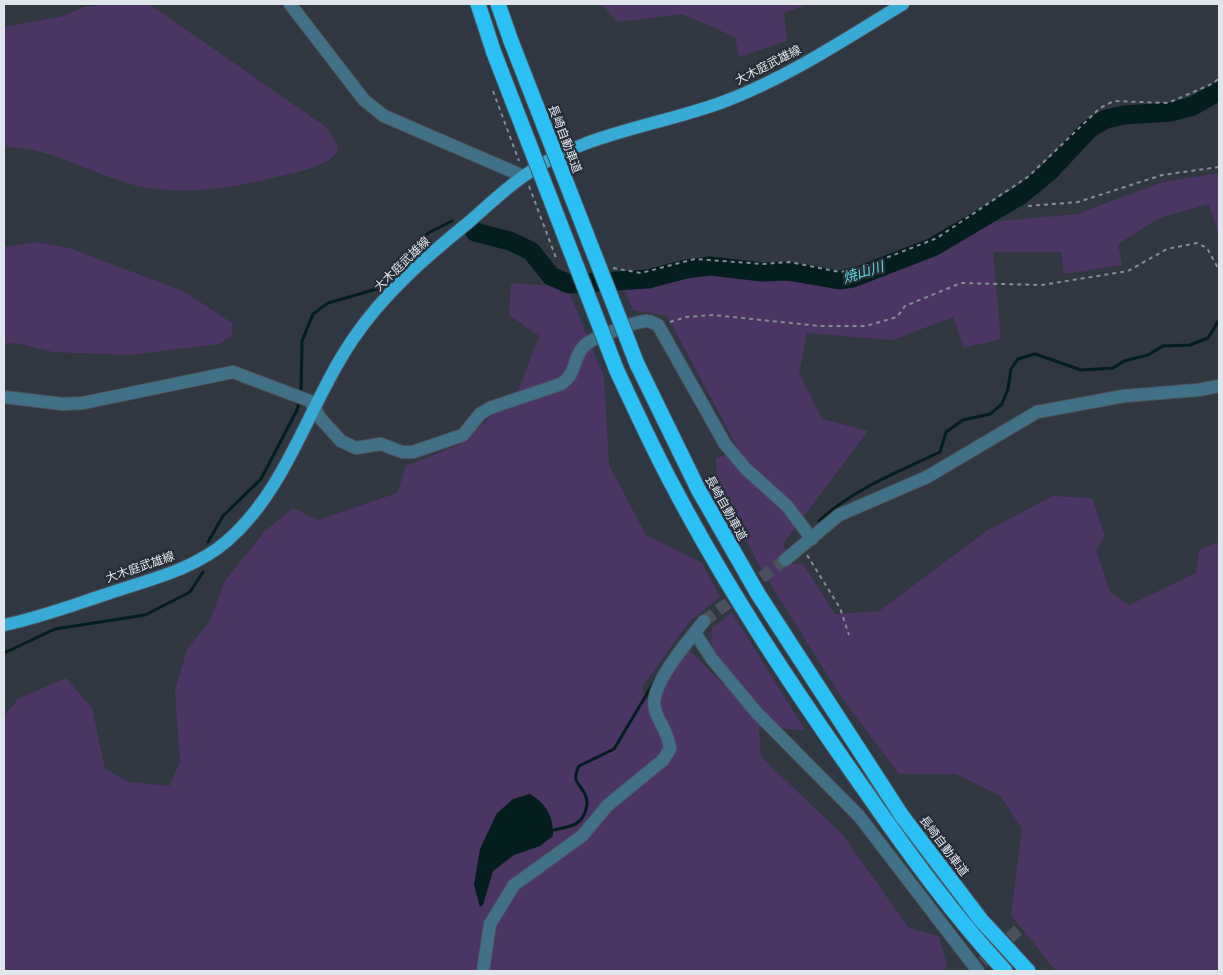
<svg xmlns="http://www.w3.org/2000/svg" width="1223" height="975" viewBox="0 0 1223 975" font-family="'Public Sans','Noto Sans JP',sans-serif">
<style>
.green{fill:#4b3562;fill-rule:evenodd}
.water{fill:#041e20}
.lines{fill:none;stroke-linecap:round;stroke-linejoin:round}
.stream{stroke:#041e20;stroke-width:3}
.river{stroke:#041e20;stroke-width:19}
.minor-tunnel{stroke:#4b515b;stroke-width:12;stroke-dasharray:12 6;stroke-linecap:butt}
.minor-casing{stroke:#4c535c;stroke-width:14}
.major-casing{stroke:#4c535c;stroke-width:14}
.highway-casing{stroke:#4c535c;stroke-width:17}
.path{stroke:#878d95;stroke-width:2;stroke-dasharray:4 4;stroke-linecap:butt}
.minor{stroke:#417187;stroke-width:12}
.major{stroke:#37aad6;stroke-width:12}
.highway{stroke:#2ac0f5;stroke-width:15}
.highway-bridge-casing{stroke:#4c535c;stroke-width:17;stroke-linecap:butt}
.highway-bridge{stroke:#2ac0f5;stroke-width:15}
.labels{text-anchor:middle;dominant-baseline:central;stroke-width:4.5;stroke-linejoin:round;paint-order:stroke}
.street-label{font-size:12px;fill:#e1e6ec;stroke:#262d36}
.water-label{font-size:14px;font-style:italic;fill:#5ed9e3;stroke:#262d36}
</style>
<rect width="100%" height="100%" fill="#303741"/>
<path class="green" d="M 106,4 L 149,4 L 326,127 L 336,142 L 338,151 C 325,168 300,171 280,176 C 234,188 181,197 134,185 C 89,173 52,147 4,147 L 4,27 L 63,16 L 84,7 Z
M 601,4 L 808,4 L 784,13 L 787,41 L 739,57 L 735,37 L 682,14 L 618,22 Z
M 1219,173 L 1219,237 L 1209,204 L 1159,218 L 1118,244 L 1122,265 L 1064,274 L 1061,252 L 993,252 L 1001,339 L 964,348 L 953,317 L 893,340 L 807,333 L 799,373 L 822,419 L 868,431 L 783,544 L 791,564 L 803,564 L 835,614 L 879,611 L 988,530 L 1053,496 L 1092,498 L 1105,536 L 1096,550 L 1110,592 L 1129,605 L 1196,573 L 1199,550 L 1219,542 L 1219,971 L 1056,971 L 1011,915 L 1022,828 L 999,795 L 956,774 L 899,774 L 842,698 L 760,567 L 717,483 L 716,458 L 739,450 L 667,316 L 633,310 L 624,288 L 694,272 L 841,286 L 950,246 L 991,222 L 1077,214 L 1163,182 Z
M 37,242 L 72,249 L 185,292 L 232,323 L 232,335 L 219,344 L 129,355 L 53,352 L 20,344 L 4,343 L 4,247 Z
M 511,283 L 567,287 L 604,377 L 609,465 L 646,535 L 702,563 L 720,597 L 689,622 L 642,687 L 660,731 L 675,738 L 658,707 L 660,692 L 687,648 L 734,695 L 743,691 L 711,645 L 712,628 L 732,613 L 805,730 L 759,727 L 761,757 L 842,834 L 909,928 L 939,936 L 947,966 L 942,971 L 4,971 L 4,716 L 18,699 L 66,678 L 92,708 L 105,769 L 129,782 L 169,786 L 180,762 L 175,691 L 187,649 L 210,621 L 224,582 L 265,531 L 293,508 L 318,520 L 397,493 L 406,466 L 461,444 L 518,391 L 539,336 L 509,315 ZM 497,813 L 540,846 L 514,855 L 474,885 L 480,849 Z"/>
<path class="water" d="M 530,794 C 546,803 554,818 553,836 L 540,846 L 514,855 L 493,871 L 483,905 L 480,907 L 474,885 L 480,849 L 497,813 L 513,799 Z"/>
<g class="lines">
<path class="stream" d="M 301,394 L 302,341 L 313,314 L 328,303 L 380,288 L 428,233 L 452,221
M 819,521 C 853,489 898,472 940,452 L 946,432 L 963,420 L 990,414 L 1002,404 L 1008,389 L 1011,369 L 1018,359 L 1035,354 L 1081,370 L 1113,368 L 1124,361 L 1148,355 L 1163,346 L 1190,345 L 1208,338 L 1219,320
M 208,542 L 223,516 L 261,479 L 297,410 L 300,400
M 4,653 L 55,629 L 145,615 L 190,592 L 203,572
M 554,830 C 568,826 580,827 585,812 C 587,807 588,802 586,797 C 582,783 570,784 579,766 L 614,749 L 657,677"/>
<path class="river" d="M 475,232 L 510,241 L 531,251 L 551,276 L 569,284 L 648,279 L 686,269 L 710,266 L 762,272 L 788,271 L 839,280 L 853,278 L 933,247 L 1021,195 L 1049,172 L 1089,129 L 1106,119 L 1124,115 L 1171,112 L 1193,106 L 1219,91"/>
<path class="minor-tunnel" d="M 704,621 L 785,560
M 983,962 L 1018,930"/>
<defs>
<path id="minor" d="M 290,4 L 364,100 L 384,116 L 523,176
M 4,397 L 63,404 L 83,403 L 233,372 L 310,401 L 321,419 L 341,441 L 356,448 L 381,444 L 402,452 L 413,452 L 463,435 L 480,414 L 490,408 L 561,384 C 578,373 572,357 585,345 C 593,338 636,321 647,321 C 651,321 655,324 658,325 L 725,444 L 745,468 L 787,506 L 812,539
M 785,560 L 839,515 L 927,477 L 1037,412 L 1124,396 L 1198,390 L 1219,386
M 695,633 L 712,659 L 757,713 L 859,816 L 978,971
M 483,971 L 490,924 L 514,885 L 582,836 L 608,805 L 663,760 L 670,749 C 668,730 659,724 655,709 C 648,686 690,639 704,621"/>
<path id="major" d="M 4,625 C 39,618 73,605 107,594 C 147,580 194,570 227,541 C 288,488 308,405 353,339 C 384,293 426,257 469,222 C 486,207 503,191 521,178 C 580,133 655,127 723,102 C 787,78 845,39 903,4"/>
<path id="highway" d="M 478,4 L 494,53
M 498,4 L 511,41
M 637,364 L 698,489 L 758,594 L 902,816 L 981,920 L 1028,971
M 617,371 C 635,409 653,449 673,486 C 729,593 797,694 866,792 C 909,854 954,916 1005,971"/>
</defs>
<use href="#minor" class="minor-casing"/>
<use href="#major" class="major-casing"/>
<use href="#highway" class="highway-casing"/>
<path class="path" d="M 493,91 L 519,161
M 529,186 L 556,258
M 1028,206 L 1078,202 L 1162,175 L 1219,167
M 613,268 L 641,273 L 695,259 L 763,264 L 789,262 L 840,272 L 855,270 L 937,238 L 1029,176 L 1100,108 L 1114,101 L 1168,103 L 1214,83 L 1219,78
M 670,322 L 686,317 L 713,315 L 820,326 L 866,326 L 897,317 L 905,306 L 961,283 L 1042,285 L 1128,271 L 1167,249 L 1197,243 L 1207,248 L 1219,270
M 807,555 L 840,608 L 849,635"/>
<use href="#minor" class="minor"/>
<use href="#major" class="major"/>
<use href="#highway" class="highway"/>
<defs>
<path id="highway-bridge" d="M 511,41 L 637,364
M 494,53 L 617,371"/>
</defs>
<use href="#highway-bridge" class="highway-bridge-casing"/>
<use href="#highway-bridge" class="highway-bridge"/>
</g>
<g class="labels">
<g class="street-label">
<text transform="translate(768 65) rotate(-27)">大木庭武雄線</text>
<text transform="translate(565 139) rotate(69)">長崎自動車道</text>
<text transform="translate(402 264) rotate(-44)">大木庭武雄線</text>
<text transform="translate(726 508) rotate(61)">長崎自動車道</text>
<text transform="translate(140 567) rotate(-19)">大木庭武雄線</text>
<text transform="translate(944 846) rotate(53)">長崎自動車道</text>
</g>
<g class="water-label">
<text transform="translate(863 272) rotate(-17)">焼山川</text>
</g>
</g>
<rect width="1223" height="975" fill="none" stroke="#e1e6ec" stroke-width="10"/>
</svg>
